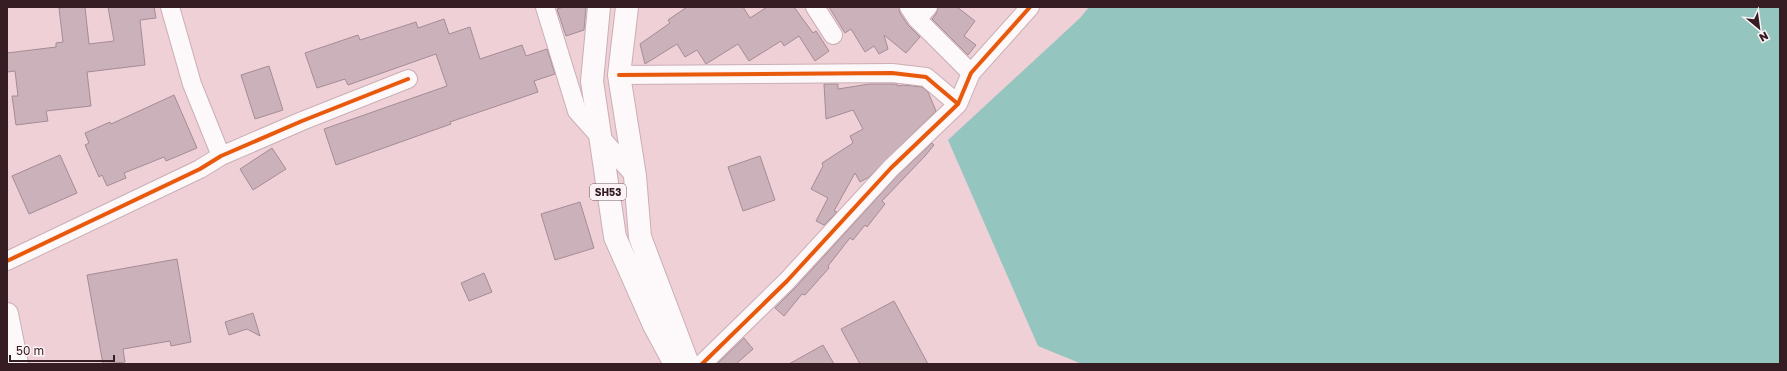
<svg xmlns="http://www.w3.org/2000/svg" width="1787" height="371" viewBox="0 0 1787 371" font-family="'Golos Text',sans-serif">
<style>
.water{fill:#94c6bf}
.building{fill:#cab1ba;stroke:#a48c96}
.lines{fill:none;stroke-linecap:round;stroke-linejoin:round}
.minor-casing{stroke:#caafb5;stroke-width:20}
.major-casing{stroke:#caafb5;stroke-width:24}
.minor{stroke:#fdf8f9;stroke-width:18}
.major{stroke:#fdf8f9;stroke-width:22}
.cycleway-casing{stroke:#fbf3f5;stroke-width:6}
.cycleway{stroke:#e8590c;stroke-width:4}
.labels{text-anchor:middle;dominant-baseline:central;stroke-width:3;stroke-linejoin:round;paint-order:stroke}
.shield{fill:#fbf3f5;stroke:#715c62;stroke-width:1}
.shield-label{font-size:10px;font-weight:bold;fill:#361c23}
</style>
<rect width="100%" height="100%" fill="#efd0d7"/>
<path class="water" d="M 1089,7 L 1780,7 L 1780,364 L 1082,364 L 1038,346 L 948,140 L 1080,18 Z"/>
<path class="building" d="M 69,7 L 85,7 L 89,44 L 114,41 L 108,7 L 154,7 L 156,18 L 140,20 L 145,65 L 87,72 L 91,106 L 46,111 L 48,121 L 16,125 L 12,96 L 18,96 L 15,71 L 7,72 L 7,53 L 56,47 L 56,43 L 63,42 L 59,8 Z
M 564,7 L 586,7 L 584,30 L 566,36 L 557,9 Z
M 687,7 L 743,7 L 750,18 L 767,7 L 794,7 L 813,33 L 816,31 L 829,51 L 815,61 L 799,36 L 784,46 L 781,41 L 749,61 L 738,44 L 706,64 L 697,50 L 685,57 L 677,44 L 645,64 L 640,44 L 670,23 L 668,20 Z
M 829,7 L 899,7 L 900,13 L 908,25 L 920,37 L 906,53 L 884,35 L 888,49 L 879,54 L 874,46 L 865,52 L 851,29 L 845,33 Z
M 938,7 L 957,7 L 975,21 L 964,36 L 976,45 L 968,55 L 932,19 L 936,14 Z
M 444,19 L 449,34 L 470,27 L 480,59 L 522,45 L 526,56 L 547,49 L 555,74 L 534,81 L 538,92 L 450,122 L 451,124 L 336,165 L 324,129 L 447,86 L 436,54 L 348,85 L 345,79 L 317,88 L 305,53 L 358,35 L 360,40 L 416,22 L 418,28 Z
M 269,66 L 283,110 L 255,119 L 241,75 Z
M 824,84 L 838,84 L 838,89 L 869,84 L 897,84 L 898,86 L 903,85 L 922,87 L 928,92 L 936,111 L 869,177 L 860,182 L 855,173 L 834,211 L 837,212 L 824,225 L 816,221 L 828,198 L 811,189 L 823,166 L 822,163 L 853,143 L 850,136 L 863,129 L 853,110 L 826,119 Z
M 174,95 L 197,148 L 166,161 L 164,157 L 124,173 L 126,178 L 107,186 L 102,175 L 99,177 L 85,145 L 89,143 L 85,133 L 110,122 L 111,124 Z
M 932,143 L 934,145 L 925,156 L 882,201 L 885,204 L 867,227 L 865,225 L 853,240 L 850,238 L 828,266 L 829,268 L 805,295 L 802,294 L 784,316 L 775,308 L 795,288 L 898,175 Z
M 272,148 L 286,169 L 253,190 L 240,169 Z
M 60,155 L 77,193 L 29,214 L 12,176 Z
M 760,156 L 775,200 L 743,211 L 728,167 Z
M 580,202 L 594,248 L 555,260 L 541,214 Z
M 177,259 L 191,342 L 171,346 L 170,341 L 123,349 L 125,362 L 103,364 L 87,275 Z
M 484,273 L 492,292 L 469,301 L 461,283 Z
M 894,301 L 928,364 L 860,364 L 841,329 Z
M 253,313 L 260,336 L 247,329 L 229,335 L 225,322 Z
M 744,338 L 753,349 L 736,364 L 717,364 Z
M 823,345 L 834,364 L 789,364 Z"/>
<g class="lines">
<defs>
<path id="minor" d="M 170,7 L 192,84 L 221,156
M 545,7 L 577,111 L 635,176
M 815,7 L 833,35
M 909,7 L 917,19 L 971,73
M 917,19 L 928,7
M 619,75 L 892,73 L 926,77 L 958,104
M 7,261 L 200,169 L 221,156 L 302,121 L 408,79
M 702,364 L 787,281 L 891,168 L 958,104 L 971,73 L 1030,7"/>
<path id="major" d="M 599,7 L 592,81 L 615,237 L 654,325 L 675,364
M 627,7 L 619,75 L 635,176 L 640,237 L 688,364
M 7,314 L 17,364"/>
</defs>
<use href="#minor" class="minor-casing"/>
<use href="#major" class="major-casing"/>
<use href="#minor" class="minor"/>
<use href="#major" class="major"/>
<defs>
<path id="cycleway" d="M 619,75 L 892,73 L 926,77 L 958,104
M 7,261 L 200,169 L 221,156 L 302,121 L 408,79
M 702,364 L 787,281 L 891,168 L 958,104 L 971,73 L 1030,7"/>
</defs>
<use href="#cycleway" class="cycleway-casing"/>
<use href="#cycleway" class="cycleway"/>
</g>
<g class="labels">
<rect class="shield" x="590" y="184" width="36" height="16" rx="3"/>
<g class="shield-label">
<text x="608" y="192">SH53</text>
</g>
</g>
<rect width="1787" height="371" fill="none" stroke="#361c23" stroke-width="16"/>
<g transform="translate(1759 28) rotate(151)" stroke="#fbf3f5" stroke-width="3" paint-order="stroke">
<path d="M0-3L7 15L0 10L-7 15Z" fill="#361c23"/>
<text y="-6" font-size="11" font-weight="bold" text-anchor="middle" fill="#361c23">N</text>
</g>
<path d="M10 355v6h104v-6" fill="none" stroke="#361c23" stroke-width="2"/>
<text x="16" y="355" font-size="12" fill="#361c23" stroke="#fbf3f5" stroke-width="3" paint-order="stroke">50 m</text>
</svg>
